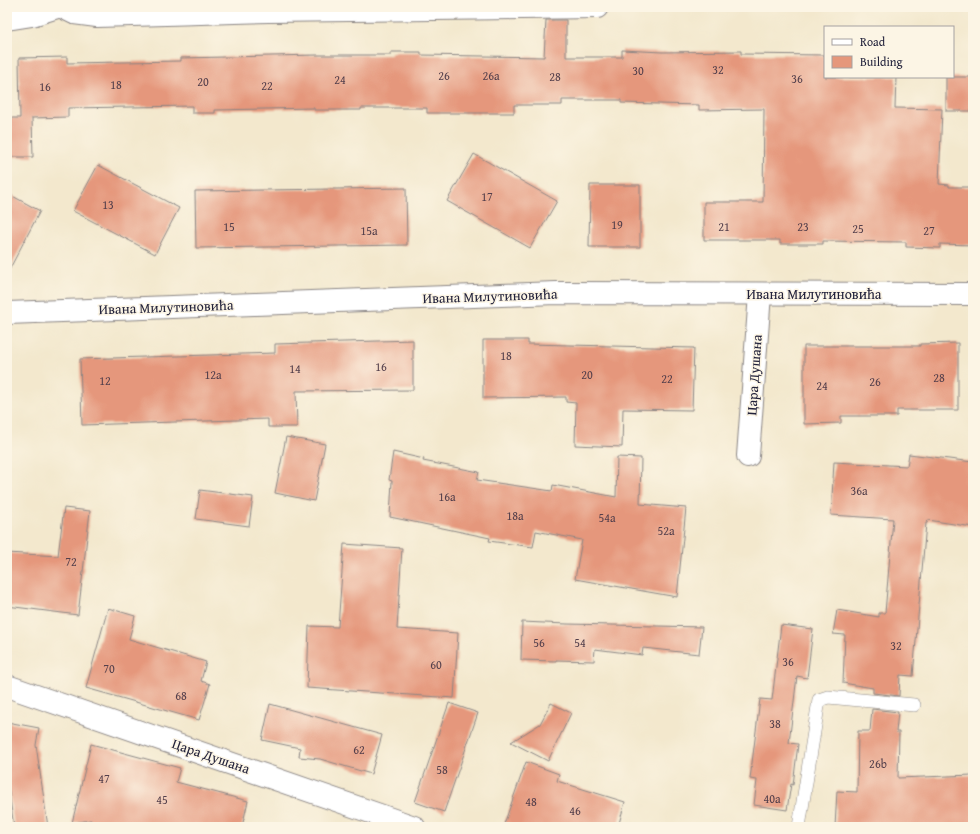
<svg xmlns="http://www.w3.org/2000/svg" width="980" height="834" viewBox="0 0 980 834" font-family="'Gentium Book Plus',serif">
<style>
.building{fill:#e5977b}
.lines{fill:none;stroke-linecap:round;stroke-linejoin:round}
.service-casing{stroke:#8a8584;stroke-width:14}
.minor-casing{stroke:#8a8584;stroke-width:24}
.tertiary-casing{stroke:#8a8584;stroke-width:24}
.service{stroke:#fff;stroke-width:13}
.minor{stroke:#fff;stroke-width:22}
.tertiary{stroke:#fff;stroke-width:22}
.labels{text-anchor:middle;dominant-baseline:central;stroke-width:3;stroke-linejoin:round;paint-order:stroke}
.number-label{font-size:12px;fill:#533f4b}
.street-label{font-size:14px;fill:#22223b;stroke:#fcf5e5}
</style>
<rect width="100%" height="100%" fill="#fcf5e5"/>
<filter id="ink" filterUnits="userSpaceOnUse"><feTurbulence type="fractalNoise" baseFrequency=".025" numOctaves="2"/><feDisplacementMap in="SourceGraphic" scale="8" xChannelSelector="R" yChannelSelector="G"/><feConvolveMatrix kernelMatrix="1 2 1 2 8 2 1 2 1" color-interpolation-filters="sRGB"/></filter>
<filter id="wash" filterUnits="userSpaceOnUse"><feTurbulence type="fractalNoise" baseFrequency=".012" numOctaves="4" result="noise"/><feDisplacementMap in="SourceGraphic" scale="16" xChannelSelector="R" yChannelSelector="G"/><feGaussianBlur stdDeviation="0.9" result="paint"/><feColorMatrix in="noise" values="0 0 0 0 0 0 0 0 0 0 0 0 0 0 0 0 0 1.4 0 .05"/><feComposite in="paint" operator="in"/></filter>
<g filter="url(#wash)">
<rect width="100%" height="100%" fill="#f3e8cd"/>
<g id="blocks">
<path class="building" d="M 546,20 L 566,20 L 566,57 L 622,57 L 622,50 L 662,52 L 741,51 L 741,54 L 825,55 L 825,77 L 896,77 L 895,108 L 942,109 L 939,184 L 949,185 L 949,187 L 973,187 L 973,245 L 940,244 L 940,248 L 906,247 L 906,242 L 823,241 L 823,244 L 780,244 L 780,240 L 704,240 L 704,202 L 763,202 L 764,109 L 699,110 L 699,105 L 621,103 L 621,100 L 562,100 L 562,105 L 514,105 L 514,113 L 427,113 L 427,108 L 361,108 L 361,110 L 314,110 L 314,108 L 215,110 L 215,113 L 192,113 L 192,106 L 68,108 L 68,117 L 32,118 L 33,157 L 7,157 L 7,118 L 20,118 L 19,58 L 67,57 L 67,63 L 181,61 L 181,58 L 317,55 L 391,55 L 391,52 L 421,52 L 421,55 L 544,57 Z
M 946,77 L 973,77 L 973,111 L 946,111 Z
M 474,154 L 557,201 L 530,248 L 447,201 Z
M 98,165 L 179,208 L 155,254 L 73,211 Z
M 590,185 L 640,185 L 640,247 L 589,247 Z
M 406,188 L 407,245 L 196,248 L 195,191 Z
M 7,193 L 40,211 L 7,274 Z
M 413,340 L 413,390 L 296,391 L 297,427 L 268,427 L 268,419 L 82,425 L 80,359 L 275,353 L 275,344 Z
M 483,340 L 528,340 L 528,344 L 694,348 L 692,410 L 623,409 L 622,447 L 575,445 L 576,403 L 566,402 L 566,397 L 483,398 Z
M 958,343 L 958,410 L 897,410 L 897,416 L 841,416 L 841,423 L 804,424 L 804,346 L 920,346 L 920,344 Z
M 286,437 L 325,444 L 314,501 L 275,493 Z
M 393,452 L 424,459 L 423,461 L 479,472 L 477,480 L 552,491 L 553,485 L 616,497 L 617,457 L 641,458 L 640,504 L 686,508 L 677,597 L 575,579 L 582,540 L 536,531 L 533,547 L 489,541 L 490,538 L 390,517 L 392,481 L 389,480 Z
M 909,454 L 973,462 L 973,527 L 928,520 L 927,523 L 926,523 L 913,676 L 900,675 L 899,696 L 873,693 L 873,688 L 843,683 L 845,635 L 833,634 L 837,610 L 879,617 L 879,613 L 885,613 L 893,519 L 831,515 L 834,462 L 907,466 Z
M 200,490 L 253,497 L 249,526 L 196,519 Z
M 64,508 L 90,511 L 78,615 L 7,606 L 7,553 L 58,556 Z
M 344,544 L 402,548 L 397,629 L 458,633 L 454,698 L 307,688 L 309,626 L 338,627 Z
M 108,608 L 135,616 L 129,639 L 206,662 L 201,681 L 210,684 L 199,720 L 86,688 Z
M 522,622 L 567,624 L 702,627 L 699,654 L 643,648 L 642,655 L 595,649 L 594,661 L 556,660 L 556,661 L 521,660 Z
M 781,625 L 813,629 L 807,678 L 797,676 L 789,743 L 798,744 L 793,785 L 791,784 L 787,810 L 754,805 L 757,780 L 750,779 L 760,699 L 772,700 Z
M 449,703 L 478,713 L 444,812 L 415,802 Z
M 551,703 L 571,713 L 548,761 L 511,742 L 540,724 Z
M 270,704 L 382,735 L 371,774 L 320,759 L 299,757 L 300,748 L 262,740 Z
M 872,709 L 898,712 L 896,732 L 899,732 L 898,778 L 973,775 L 973,827 L 835,827 L 837,791 L 857,792 L 858,731 L 870,731 Z
M 7,722 L 39,728 L 36,745 L 48,827 L 14,827 L 7,778 Z
M 91,744 L 180,768 L 176,782 L 248,801 L 242,827 L 92,827 L 91,820 L 72,823 Z
M 526,762 L 559,774 L 557,781 L 625,802 L 618,827 L 503,827 Z"/>
</g>
</g>
<g filter="url(#ink)">
<use href="#blocks" fill-opacity="0" stroke="#8a8584" stroke-width="1"/>
<g class="lines">
<defs>
<path id="service" d="M 799,827 L 819,700 L 828,697 L 914,705"/>
<path id="minor" d="M 62,7 L 74,13 L 97,16 L 268,11 L 597,7
M 7,19 L 32,15 L 57,7
M 748,456 L 760,294
M 7,686 L 414,827"/>
<path id="tertiary" d="M 7,313 L 556,293 L 973,294"/>
</defs>
<use href="#service" class="service-casing"/>
<use href="#minor" class="minor-casing"/>
<use href="#tertiary" class="tertiary-casing"/>
<use href="#service" class="service"/>
<use href="#minor" class="minor"/>
<use href="#tertiary" class="tertiary"/>
</g>
</g>
<g class="labels">
<g class="number-label">
<text x="718" y="69">32</text>
<text x="638" y="70">30</text>
<text x="444" y="75">26</text>
<text x="491" y="75">26a</text>
<text x="555" y="76">28</text>
<text x="797" y="78">36</text>
<text x="340" y="79">24</text>
<text x="203" y="81">20</text>
<text x="116" y="84">18</text>
<text x="267" y="85">22</text>
<text x="45" y="86">16</text>
<text x="487" y="196">17</text>
<text x="108" y="204">13</text>
<text x="617" y="224">19</text>
<text x="229" y="226">15</text>
<text x="724" y="226">21</text>
<text x="803" y="226">23</text>
<text x="858" y="228">25</text>
<text x="369" y="230">15a</text>
<text x="929" y="230">27</text>
<text x="506" y="355">18</text>
<text x="381" y="366">16</text>
<text x="295" y="368">14</text>
<text x="213" y="374">12a</text>
<text x="587" y="374">20</text>
<text x="939" y="377">28</text>
<text x="667" y="378">22</text>
<text x="105" y="380">12</text>
<text x="875" y="381">26</text>
<text x="822" y="385">24</text>
<text x="859" y="490">36a</text>
<text x="447" y="496">16a</text>
<text x="515" y="515">18a</text>
<text x="607" y="517">54a</text>
<text x="666" y="530">52a</text>
<text x="71" y="561">72</text>
<text x="539" y="642">56</text>
<text x="580" y="642">54</text>
<text x="896" y="645">32</text>
<text x="788" y="661">36</text>
<text x="436" y="664">60</text>
<text x="109" y="668">70</text>
<text x="181" y="695">68</text>
<text x="775" y="723">38</text>
<text x="359" y="749">62</text>
<text x="878" y="763">26b</text>
<text x="442" y="769">58</text>
<text x="104" y="778">47</text>
<text x="772" y="798">40a</text>
<text x="162" y="799">45</text>
<text x="531" y="801">48</text>
<text x="575" y="810">46</text>
</g>
<g class="street-label">
<text x="814" y="294">Ивана Милутиновића</text>
<text transform="translate(490 296) rotate(-2)">Ивана Милутиновића</text>
<text transform="translate(166 307) rotate(-2)">Ивана Милутиновића</text>
<text transform="translate(754 375) rotate(-86)">Цара Душана</text>
<text transform="translate(211 756) rotate(19)">Цара Душана</text>
</g>
</g>
<rect width="980" height="834" fill="none" stroke="#fcf5e5" stroke-width="24"/>
<rect x="824" y="26" width="130" height="52" fill="#fcf5e5" stroke="#a5a1a1"/>
<rect x="832" y="39" width="20" height="6" fill="#ffffff" stroke="#a5a1a1"/>
<text x="860" y="46" font-size="12" fill="#22223b">Road</text>
<rect x="832" y="56" width="20" height="12" fill="#e5977b" stroke="#a5a1a1"/>
<text x="860" y="66" font-size="12" fill="#22223b">Building</text>
</svg>
